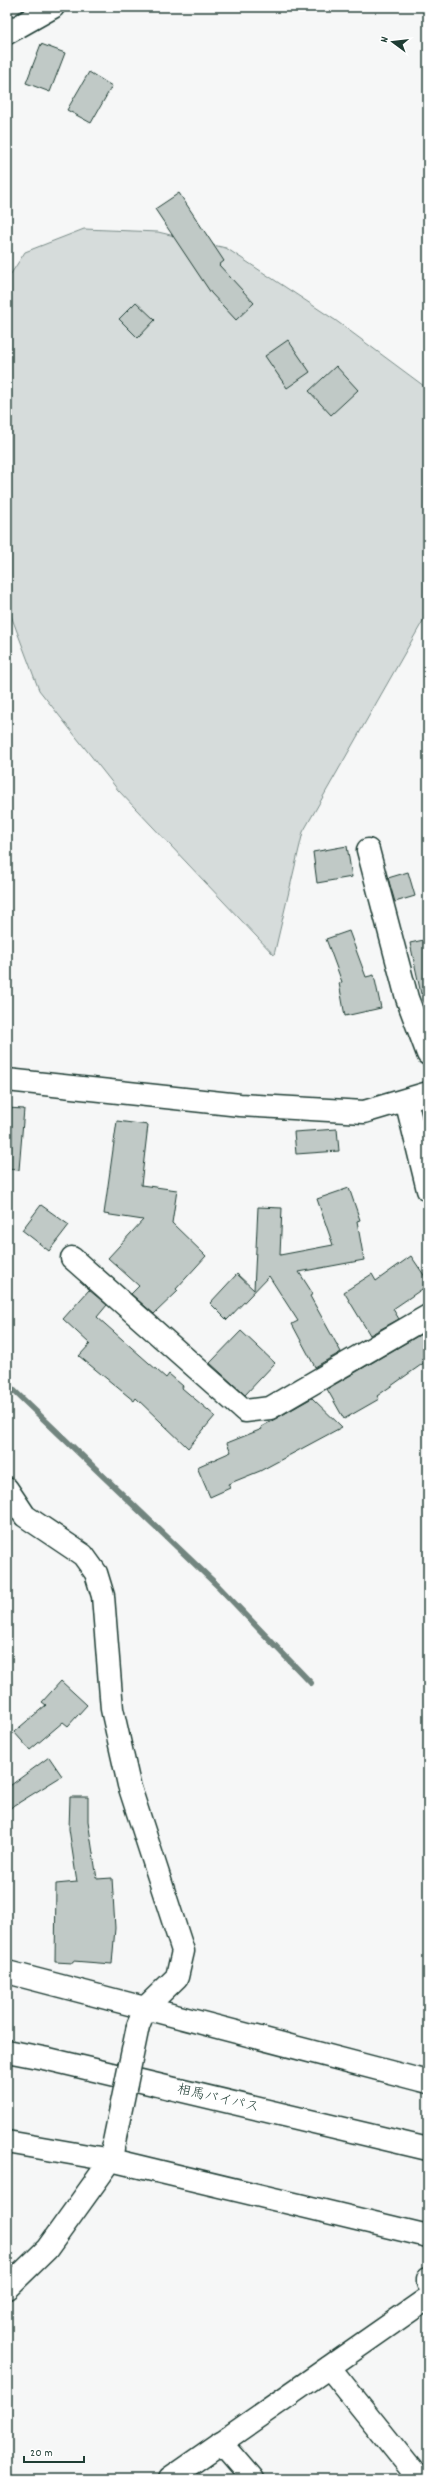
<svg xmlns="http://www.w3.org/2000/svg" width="435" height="2486" viewBox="0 0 435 2486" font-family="Dekko,'Klee One',sans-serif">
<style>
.green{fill:#d6dcdb;stroke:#7a8c88}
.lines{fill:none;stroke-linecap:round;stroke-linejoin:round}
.stream{stroke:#72857f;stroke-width:6}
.building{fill:#c0c9c6;stroke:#1f3d34}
.street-casing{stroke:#1f3d34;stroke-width:25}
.secondary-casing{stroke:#1f3d34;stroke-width:25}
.highway-casing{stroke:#1f3d34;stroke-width:25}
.street{stroke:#fff;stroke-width:22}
.secondary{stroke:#fff;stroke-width:22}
.highway{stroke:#fff;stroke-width:22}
.street-bridge-casing{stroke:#1f3d34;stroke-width:25;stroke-linecap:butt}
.street-bridge{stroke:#fff;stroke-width:22}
.labels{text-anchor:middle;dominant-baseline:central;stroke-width:3.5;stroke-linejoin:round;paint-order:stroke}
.street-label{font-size:14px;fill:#1f3d34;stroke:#fff}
</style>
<rect width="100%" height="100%" fill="#f6f7f7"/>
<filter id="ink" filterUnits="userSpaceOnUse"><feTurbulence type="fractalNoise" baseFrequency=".025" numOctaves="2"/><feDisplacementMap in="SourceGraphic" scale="8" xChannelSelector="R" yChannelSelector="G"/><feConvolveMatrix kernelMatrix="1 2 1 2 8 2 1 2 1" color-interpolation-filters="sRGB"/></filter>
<g filter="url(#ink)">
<path class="green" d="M 84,229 L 158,232 L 226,248 L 335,320 L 428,389 L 428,612 L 303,832 L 274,955 L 118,790 L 39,690 L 7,605 L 7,280 L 25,252 Z"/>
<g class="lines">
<path class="stream" d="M 7,1384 L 218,1586 L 311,1683"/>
</g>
<path class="building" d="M 41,44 L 65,53 L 50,92 L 26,83 Z
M 89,72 L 112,86 L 91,123 L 67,110 Z
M 179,193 L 224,261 L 219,265 L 254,303 L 236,320 L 211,293 L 155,209 Z
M 136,302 L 155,320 L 138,338 L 119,319 Z
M 288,340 L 310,372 L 287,388 L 265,356 Z
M 336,366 L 358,390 L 331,415 L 309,391 Z
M 347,846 L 352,877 L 317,883 L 313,852 Z
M 408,872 L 415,896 L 395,902 L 388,878 Z
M 349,931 L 366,977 L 374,975 L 381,1008 L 345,1016 L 339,983 L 342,982 L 326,939 Z
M 428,939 L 428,993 L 421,994 L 410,943 Z
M 7,1108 L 24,1109 L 19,1170 L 7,1169 Z
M 117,1121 L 148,1125 L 141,1185 L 177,1190 L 172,1223 L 206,1256 L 176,1289 L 178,1291 L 154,1314 L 131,1294 L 139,1286 L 108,1258 L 143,1220 L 104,1214 Z
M 337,1129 L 339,1151 L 296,1154 L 294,1132 Z
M 349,1188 L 360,1220 L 357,1221 L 364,1260 L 299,1272 L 313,1294 L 310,1296 L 341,1352 L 315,1367 L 292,1324 L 298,1321 L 269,1276 L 227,1320 L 210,1303 L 237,1274 L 254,1290 L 258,1207 L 282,1208 L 280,1255 L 333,1245 L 317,1199 Z
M 41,1205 L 69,1225 L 49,1251 L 22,1230 Z
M 411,1256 L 428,1281 L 428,1285 L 393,1309 L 399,1319 L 370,1335 L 344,1292 L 372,1274 L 376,1281 Z
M 89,1290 L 107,1305 L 97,1317 L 166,1378 L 169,1374 L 183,1386 L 182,1388 L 215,1416 L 188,1448 L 136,1398 L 134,1401 L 79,1356 L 90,1344 L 63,1319 Z
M 428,1330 L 428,1360 L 377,1396 L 379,1399 L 344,1419 L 327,1389 Z
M 241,1331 L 275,1363 L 245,1395 L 210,1363 Z
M 312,1398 L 342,1427 L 260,1471 L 228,1484 L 230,1488 L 210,1497 L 197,1467 L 231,1452 L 227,1443 L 262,1429 L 261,1427 Z
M 61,1681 L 87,1705 L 68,1726 L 63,1722 L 30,1750 L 14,1732 L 46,1705 L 42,1702 Z
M 49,1757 L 62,1776 L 7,1810 L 7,1788 Z
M 70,1797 L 88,1797 L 88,1821 L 97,1879 L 112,1878 L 115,1928 L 112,1964 L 73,1961 L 73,1963 L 55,1962 L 56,1884 L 77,1882 L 69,1829 Z"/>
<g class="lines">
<defs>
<path id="street" d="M 368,850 L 407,998 L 428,1054
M 7,1080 L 240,1105 L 364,1112 L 428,1093
M 406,1100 L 428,1190
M 72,1258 L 245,1411 L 270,1408 L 428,1316
M 7,1489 L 25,1516 L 83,1555 L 96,1573 L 103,1596 L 112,1709 L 129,1785 L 183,1951 L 177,1977 L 145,2008 L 138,2026
M 7,1972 L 428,2082
M 7,2142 L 111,2160 L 428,2236
M 428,2279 L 428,2283
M 7,2288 L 47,2249 L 111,2160 L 113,2148
M 329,2367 L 419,2479
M 221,2442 L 253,2479
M 169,2479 L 428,2298"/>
<path id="secondary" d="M 7,33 L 53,7"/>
<path id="highway" d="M 7,2051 L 48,2059 L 428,2149"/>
</defs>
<use href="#street" class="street-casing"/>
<use href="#secondary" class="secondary-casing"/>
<use href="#highway" class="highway-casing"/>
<use href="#street" class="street"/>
<use href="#secondary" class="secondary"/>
<use href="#highway" class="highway"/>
<defs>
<path id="street-bridge" d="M 114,2142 L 138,2026"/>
</defs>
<use href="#street-bridge" class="street-bridge-casing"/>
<use href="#street-bridge" class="street-bridge"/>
</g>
</g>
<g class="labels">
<g class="street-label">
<text transform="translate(218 2099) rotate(13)">相馬バイパス</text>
</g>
</g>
<rect width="435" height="2486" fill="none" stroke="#fff" stroke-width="24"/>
<rect x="12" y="12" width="411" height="2462" fill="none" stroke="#1f3d34" stroke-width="1.5" filter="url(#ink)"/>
<g transform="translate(393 42) rotate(285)" stroke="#ffffff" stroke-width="3" paint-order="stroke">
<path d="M0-3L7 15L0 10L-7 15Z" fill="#1f3d34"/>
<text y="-6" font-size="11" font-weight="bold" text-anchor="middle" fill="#1f3d34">N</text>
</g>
<path d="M24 2456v6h60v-6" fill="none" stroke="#1f3d34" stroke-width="2"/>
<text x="30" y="2456" font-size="12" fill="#1f3d34" stroke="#ffffff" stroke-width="3" paint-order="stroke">20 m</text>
</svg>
